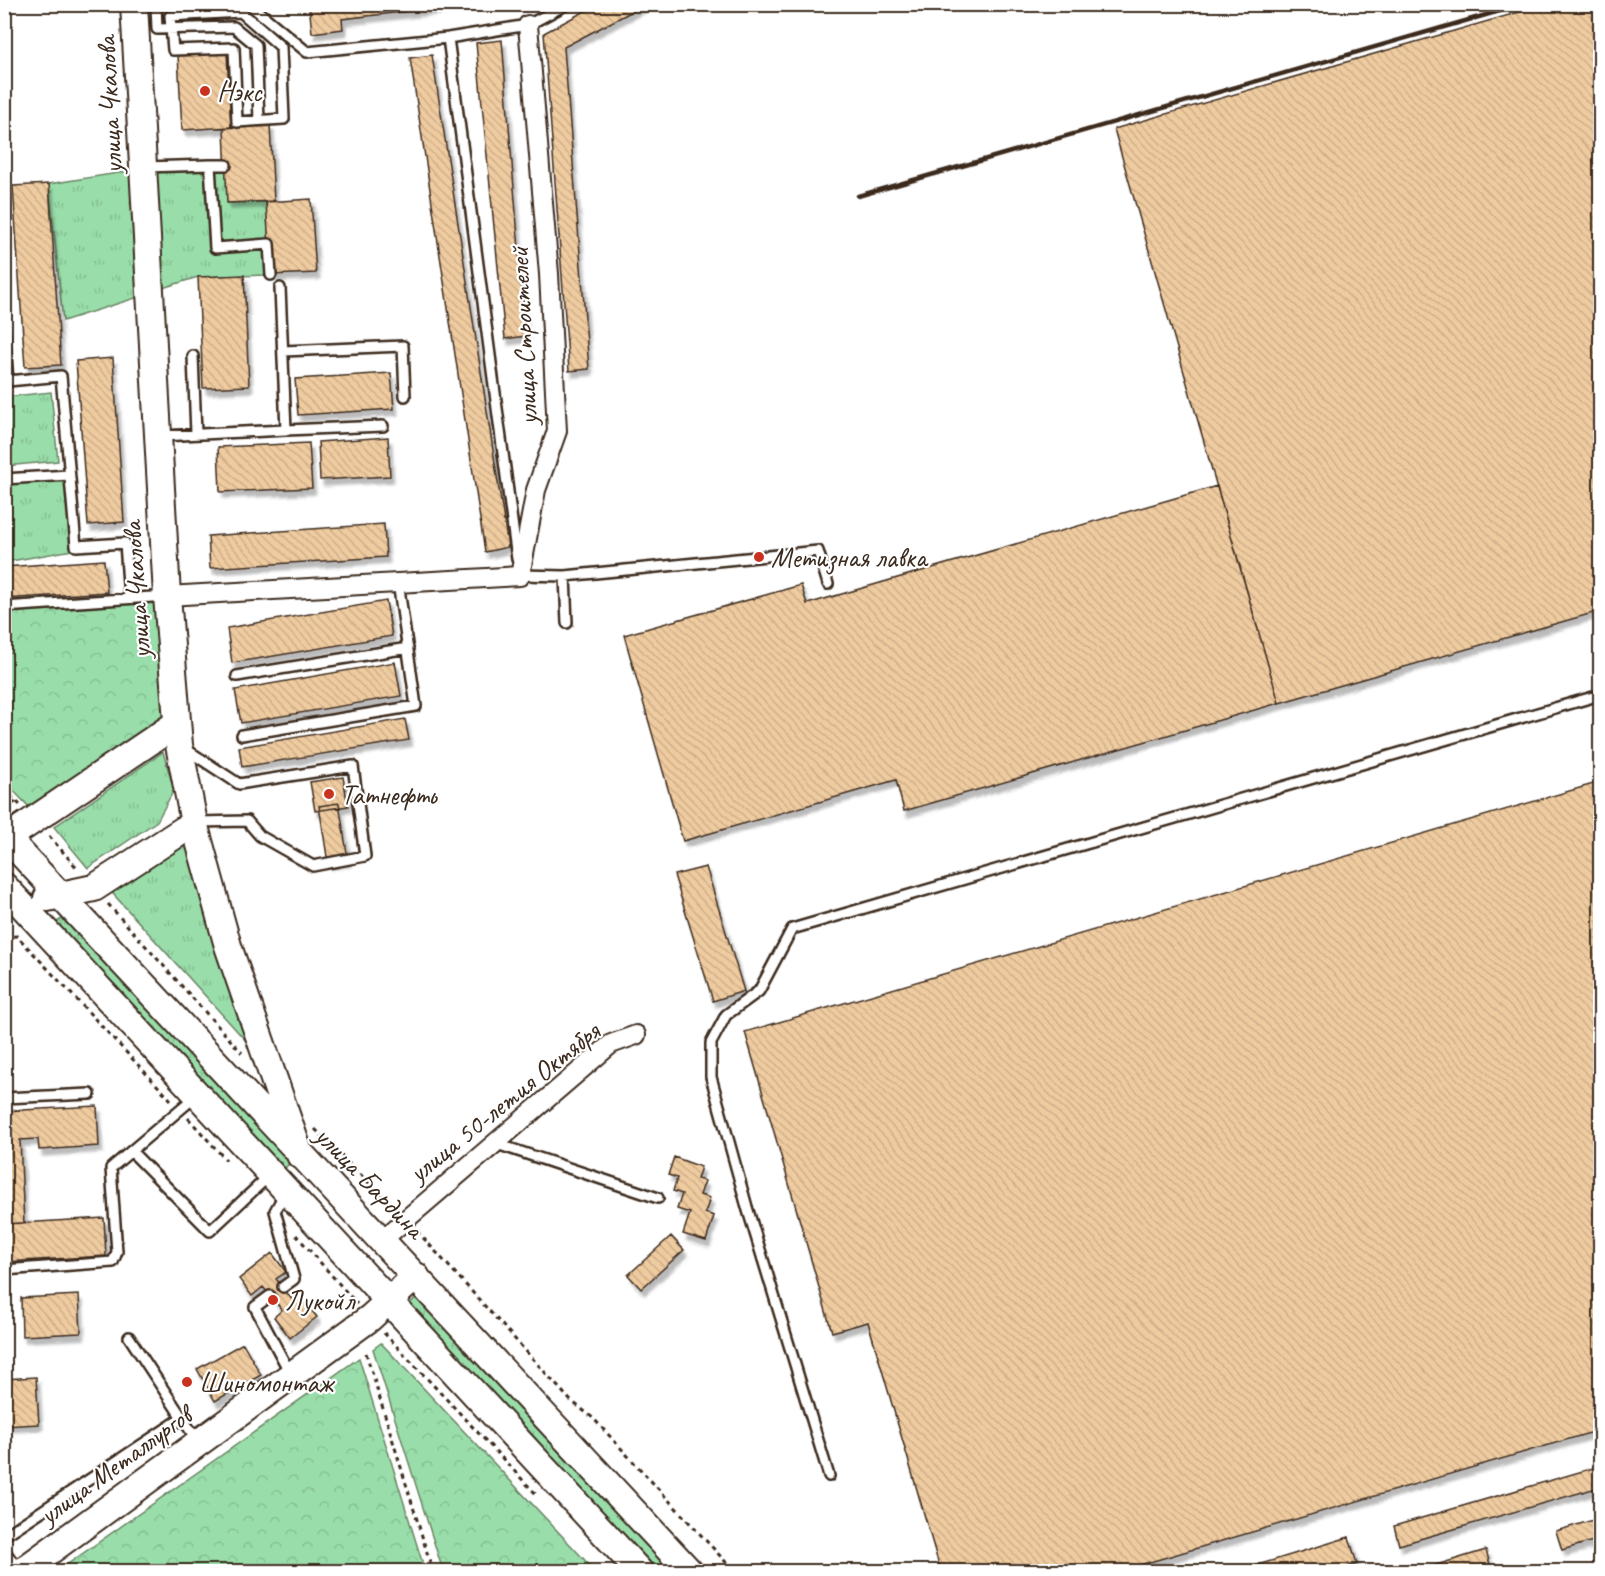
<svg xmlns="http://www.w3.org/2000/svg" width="1605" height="1576" viewBox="0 0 1605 1576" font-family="Caveat,sans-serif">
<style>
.grass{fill:url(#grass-tufts);stroke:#6a8464;stroke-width:1.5}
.park{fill:url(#park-crowns);stroke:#6a8464;stroke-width:1.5}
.building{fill:url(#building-back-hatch);stroke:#3b2a1e;stroke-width:1.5;filter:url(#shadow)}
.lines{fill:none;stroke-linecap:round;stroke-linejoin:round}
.lane-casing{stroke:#3b2a1e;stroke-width:14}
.street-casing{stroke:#3b2a1e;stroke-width:22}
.secondary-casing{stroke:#3b2a1e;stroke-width:30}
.path{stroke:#3b2a1e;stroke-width:3;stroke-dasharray:4.5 4.5;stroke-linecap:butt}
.lane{stroke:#fff;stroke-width:9}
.street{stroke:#fff;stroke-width:18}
.secondary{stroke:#fff;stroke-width:26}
.rail{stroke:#3b2a1e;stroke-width:4.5}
.poi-dot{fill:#c8321e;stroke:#fff;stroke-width:2}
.labels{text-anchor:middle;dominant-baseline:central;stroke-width:4.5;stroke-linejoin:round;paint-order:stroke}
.poi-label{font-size:28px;fill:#3b2a1e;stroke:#fff;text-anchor:start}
.street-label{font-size:28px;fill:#3b2a1e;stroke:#fff}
</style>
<defs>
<pattern id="grass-tufts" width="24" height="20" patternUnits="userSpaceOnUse" patternTransform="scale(1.5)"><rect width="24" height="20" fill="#99deaa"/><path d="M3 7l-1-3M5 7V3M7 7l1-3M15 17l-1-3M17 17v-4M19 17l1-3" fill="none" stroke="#85bf92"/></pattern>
<pattern id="park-crowns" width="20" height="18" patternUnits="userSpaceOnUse" patternTransform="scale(1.5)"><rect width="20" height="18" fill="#99deaa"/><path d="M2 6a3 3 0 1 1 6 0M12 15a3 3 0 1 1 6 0" fill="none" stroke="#85bf92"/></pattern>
<pattern id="building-back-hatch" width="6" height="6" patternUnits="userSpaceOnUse" patternTransform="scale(1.5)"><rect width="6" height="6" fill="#efcba0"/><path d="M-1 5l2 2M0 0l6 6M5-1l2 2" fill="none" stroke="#ceae89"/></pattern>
<filter id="shadow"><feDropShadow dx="3.5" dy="6" stdDeviation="1.5" flood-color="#0004"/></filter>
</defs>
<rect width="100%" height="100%" fill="#fff"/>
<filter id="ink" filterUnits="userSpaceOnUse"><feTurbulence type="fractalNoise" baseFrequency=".0167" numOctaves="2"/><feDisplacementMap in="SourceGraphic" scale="12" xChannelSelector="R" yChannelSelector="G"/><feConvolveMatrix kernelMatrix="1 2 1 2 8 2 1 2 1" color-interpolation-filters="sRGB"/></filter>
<g filter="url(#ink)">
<path class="grass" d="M 226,167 L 228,203 L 266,202 L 269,242 L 218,244 L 213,168 Z
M 207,168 L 213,250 L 267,247 L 268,275 L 198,277 L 156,290 L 149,170 Z
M 137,170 L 145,295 L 63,321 L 49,184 Z
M 51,392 L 58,461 L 5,466 L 5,397 Z
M 67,477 L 73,550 L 5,562 L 5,482 Z
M 163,752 L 174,790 L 157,821 L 88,868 L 54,827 Z
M 166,843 L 186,845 L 247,1042 L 106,886 Z
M 65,917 L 290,1163 L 281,1172 L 52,925 Z
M 416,1298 L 675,1571 L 656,1571 L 406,1307 Z"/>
<path class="park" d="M 162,599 L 170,721 L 34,812 L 5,782 L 5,610 Z
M 381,1343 L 595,1571 L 443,1571 L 373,1349 Z
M 359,1358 L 425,1571 L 58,1571 Z"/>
<path class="building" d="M 309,4 L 471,4 L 342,19 L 343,29 L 312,33 Z
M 598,4 L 646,4 L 564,47 L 589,369 L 569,371 L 544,33 Z
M 1547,4 L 1600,4 L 1600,611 L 1279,703 L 1114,129 Z
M 502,40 L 526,336 L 505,339 L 476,43 Z
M 227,53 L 231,127 L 182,130 L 178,55 Z
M 432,55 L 508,547 L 485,552 L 410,58 Z
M 270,125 L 274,201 L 227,203 L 224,128 Z
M 49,184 L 61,365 L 25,367 L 13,186 Z
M 311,199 L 316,273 L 271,275 L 266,202 Z
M 244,275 L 249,386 L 203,388 L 198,277 Z
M 113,358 L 124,522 L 88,525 L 76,361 Z
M 391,373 L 394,409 L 298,415 L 295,379 Z
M 388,437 L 390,476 L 320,480 L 318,442 Z
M 309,443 L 312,488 L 220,492 L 218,447 Z
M 1217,486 L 1279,703 L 904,811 L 896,780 L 683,841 L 624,635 L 801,585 L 807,604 Z
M 384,524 L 386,557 L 210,568 L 208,536 Z
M 104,560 L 107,592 L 4,599 L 4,567 Z
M 386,601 L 392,636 L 232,663 L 227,628 Z
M 395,662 L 401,696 L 241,723 L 235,690 Z
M 405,719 L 409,740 L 242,767 L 239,747 Z
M 343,777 L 348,806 L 315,811 L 310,782 Z
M 1600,782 L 1600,1430 L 1116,1572 L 941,1572 L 868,1322 L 832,1332 L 745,1032 Z
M 339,803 L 348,860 L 328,863 L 319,806 Z
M 706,867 L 744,991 L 713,1001 L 674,875 Z
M 97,1106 L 99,1146 L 39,1150 L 38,1139 L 20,1140 L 24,1223 L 4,1224 L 4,1111 Z
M 674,1157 L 701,1167 L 697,1179 L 705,1181 L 700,1195 L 710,1198 L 705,1213 L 714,1216 L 706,1241 L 683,1234 L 690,1213 L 677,1209 L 682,1194 L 673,1191 L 677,1178 L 668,1175 Z
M 104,1218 L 106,1256 L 4,1262 L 4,1224 Z
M 671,1236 L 684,1250 L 641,1289 L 628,1275 Z
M 272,1253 L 286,1272 L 276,1279 L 294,1302 L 300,1297 L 317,1317 L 290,1338 L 274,1317 L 282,1310 L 263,1287 L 252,1296 L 239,1279 Z
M 79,1295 L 81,1333 L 22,1336 L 21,1298 Z
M 243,1343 L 261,1375 L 215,1401 L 197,1369 Z
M 36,1377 L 39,1424 L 4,1426 L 4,1379 Z
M 1600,1466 L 1600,1487 L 1399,1545 L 1394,1526 Z
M 1600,1518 L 1600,1539 L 1562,1550 L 1556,1531 Z
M 1349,1537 L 1357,1564 L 1332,1572 L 1235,1572 Z
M 1486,1550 L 1492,1572 L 1413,1572 Z"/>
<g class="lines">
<defs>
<path id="lane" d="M 249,4 L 307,52 L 448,38 L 528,25 L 567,4
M 156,5 L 157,29 L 234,27 L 256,45 L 259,120
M 241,12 L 281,47 L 284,119 L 237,122 L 234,48 L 173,50 L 170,16 Z
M 448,38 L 517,559
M 210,165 L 226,165
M 145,167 L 210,165 L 215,248 L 269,244 L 271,275
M 4,330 L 8,381 L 61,376 L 76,546 L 125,543 L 129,598
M 283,351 L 403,346 L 405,396
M 193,356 L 196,434
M 286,430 L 383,426
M 161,436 L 286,430 L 280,288
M 4,479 L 69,475
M 520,575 L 565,576 L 818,551 L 828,584
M 565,576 L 567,623
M 4,607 L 167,596
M 237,676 L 408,648
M 242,735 L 416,706 L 398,582
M 184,748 L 239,784 L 353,766 L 365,856 L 313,866 L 260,836 L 247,821 L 197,822
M 4,1098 L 90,1094
M 497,1144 L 658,1198
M 131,1151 L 210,1231 L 270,1175
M 4,1270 L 113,1262 L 117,1252 L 111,1168 L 196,1096
M 283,1287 L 294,1279 L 275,1211 L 286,1191
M 270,1296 L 255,1307 L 290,1373
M 129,1337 L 198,1442
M 829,1476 L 747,1207 L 711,1077 L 711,1043 L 726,1015 L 759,991 L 792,929 L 1600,695
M 4,1536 L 182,1418
M 4,1550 L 20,1572"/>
<path id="street" d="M 167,596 L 520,576 L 536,490 L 557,431 L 549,274 L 528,25
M 382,1240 L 611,1044 L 636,1035"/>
<path id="secondary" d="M 134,4 L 167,596 L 179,745 L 194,823 L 228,946 L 300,1155
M 4,835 L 690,1572
M 4,840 L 176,724
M 4,886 L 640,1572
M 47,898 L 94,888 L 194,823
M 21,1572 L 370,1318 L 416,1276"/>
</defs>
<use href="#lane" class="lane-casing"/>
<use href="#street" class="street-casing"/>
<use href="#secondary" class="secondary-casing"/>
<path class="path" d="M 4,789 L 20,805
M 4,809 L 17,801
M 49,836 L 78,869
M 108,904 L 242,1053
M 4,937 L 17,936 L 171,1100
M 188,1118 L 226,1160
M 315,1129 L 393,1207
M 417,1231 L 570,1400 L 593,1418 L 735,1572
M 296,1235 L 357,1304
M 384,1333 L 536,1494
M 366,1353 L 433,1572"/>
<use href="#lane" class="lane"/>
<use href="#street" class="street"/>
<use href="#secondary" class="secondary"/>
<path class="rail" d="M 858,196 L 1524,4"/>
</g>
</g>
<g class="poi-dot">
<circle cx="205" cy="91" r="6"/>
<circle cx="759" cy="557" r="6"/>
<circle cx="329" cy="794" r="6"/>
<circle cx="273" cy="1300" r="6"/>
<circle cx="187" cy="1382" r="6"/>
</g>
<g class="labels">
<g class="poi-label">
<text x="217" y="91">Нэкс</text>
<text x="771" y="557">Метизная лавка</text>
<text x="341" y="794">Татнефть</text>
<text x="285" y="1300">Лукойл</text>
<text x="199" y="1382">Шиномонтаж</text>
</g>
<g class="street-label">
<text transform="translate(109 105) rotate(-93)">улица Чкалова</text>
<text transform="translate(523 336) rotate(-93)">улица Строителей</text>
<text transform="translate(136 590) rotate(-94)">улица Чкалова</text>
<text transform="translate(504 1102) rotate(-39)">улица 50-летия Октября</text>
<text transform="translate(370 1182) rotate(46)">улица Бардина</text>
<text transform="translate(115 1465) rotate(-36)">улица Металлургов</text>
</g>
</g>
<rect width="1605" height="1576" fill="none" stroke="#fff" stroke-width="24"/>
<rect x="12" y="12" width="1581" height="1552" fill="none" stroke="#3b2a1e" stroke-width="2" filter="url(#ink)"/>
</svg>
